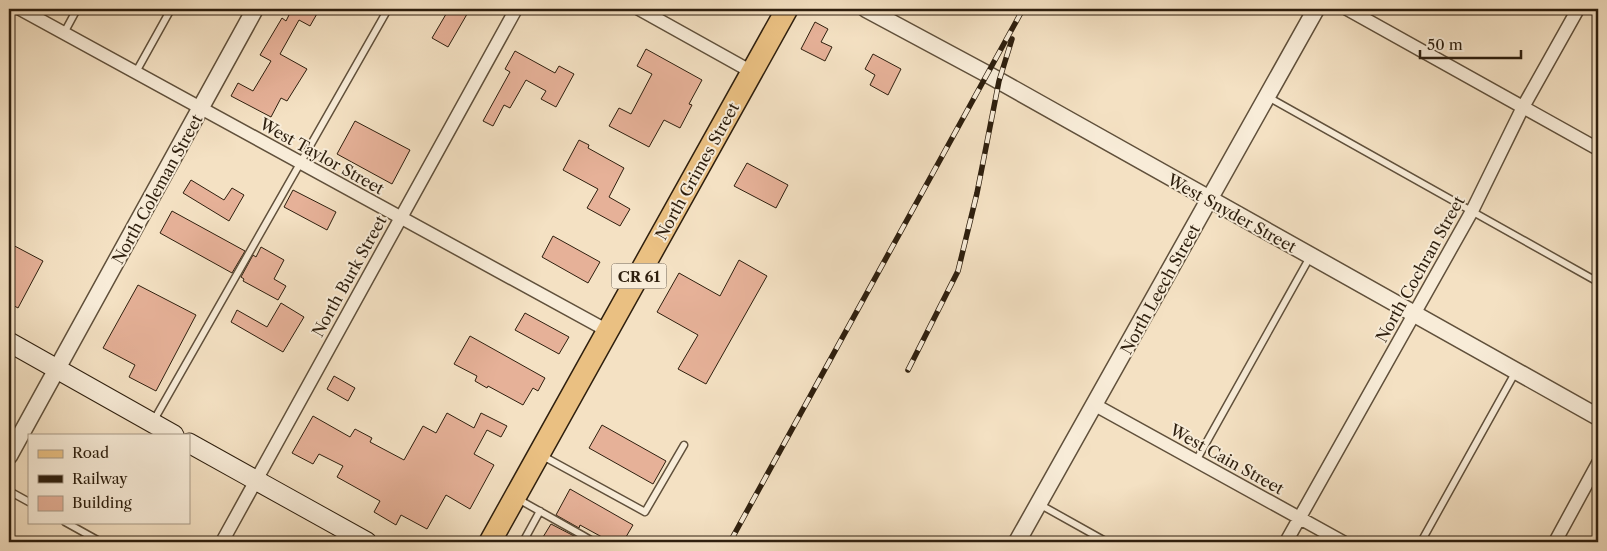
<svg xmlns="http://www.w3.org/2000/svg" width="1607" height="551" viewBox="0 0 1607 551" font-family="'Libre Caslon Text',serif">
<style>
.building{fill:#e6b198;stroke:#2e1f0e}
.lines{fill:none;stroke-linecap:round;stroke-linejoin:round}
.service-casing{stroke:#60503b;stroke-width:9}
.minor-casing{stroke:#60503b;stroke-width:15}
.tertiary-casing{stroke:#60503b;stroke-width:19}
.secondary-casing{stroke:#2e1f0e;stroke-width:21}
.primary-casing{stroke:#2e1f0e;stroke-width:24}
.service{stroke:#f8ecd8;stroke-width:6}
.minor{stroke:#f8ecd8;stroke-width:12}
.tertiary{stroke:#f8ecd8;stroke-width:16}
.secondary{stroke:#f8ecd8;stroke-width:19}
.primary{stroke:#eac082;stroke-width:21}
.rail-casing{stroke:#2e1f0e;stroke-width:5.5}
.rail{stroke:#f8ecd8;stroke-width:4;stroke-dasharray:11;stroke-linecap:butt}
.labels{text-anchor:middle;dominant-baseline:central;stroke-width:4;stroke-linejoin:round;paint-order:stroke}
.shield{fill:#f8ecd8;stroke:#6b5c4b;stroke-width:1}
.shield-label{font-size:15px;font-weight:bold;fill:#2e1f0e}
.street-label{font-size:16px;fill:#2e1f0e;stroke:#f8ecd8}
</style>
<rect width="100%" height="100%" fill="#f4e1c3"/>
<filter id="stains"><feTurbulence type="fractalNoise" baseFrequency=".004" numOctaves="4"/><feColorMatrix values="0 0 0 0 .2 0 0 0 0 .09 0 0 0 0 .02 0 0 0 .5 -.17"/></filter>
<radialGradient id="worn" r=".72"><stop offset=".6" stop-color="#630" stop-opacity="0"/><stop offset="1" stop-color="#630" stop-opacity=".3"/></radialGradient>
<path class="building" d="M 278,9 L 312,9 L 318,12 L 310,26 L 299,20 L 280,54 L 307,69 L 287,101 L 281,98 L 271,117 L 231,96 L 238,83 L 253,91 L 271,61 L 260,55 L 282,18 L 286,21 L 289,15 Z
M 449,9 L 470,9 L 448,47 L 432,38 Z
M 815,22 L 828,29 L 821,42 L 832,47 L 825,61 L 801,49 Z
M 646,49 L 702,80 L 689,104 L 692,105 L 680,128 L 664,120 L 649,147 L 609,126 L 619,108 L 631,114 L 652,74 L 637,66 Z
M 515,51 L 555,73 L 559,66 L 574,74 L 556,107 L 541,99 L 546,91 L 526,80 L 510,108 L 504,105 L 493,126 L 483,121 L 510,72 L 505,69 Z
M 873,54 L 901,69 L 888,95 L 870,85 L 875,75 L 865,69 Z
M 355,121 L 410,150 L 392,184 L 337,154 Z
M 579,140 L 589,145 L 588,148 L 624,168 L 609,197 L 630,209 L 620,226 L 587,208 L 598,189 L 563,170 Z
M 747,163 L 788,185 L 776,208 L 734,186 Z
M 191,180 L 224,200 L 232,188 L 244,195 L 229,221 L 183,193 Z
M 293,190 L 336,212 L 327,230 L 284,207 Z
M 172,211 L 245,251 L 232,273 L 160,233 Z
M 553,236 L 600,262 L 588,283 L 542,257 Z
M 9,243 L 43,261 L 18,308 L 9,303 Z
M 261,247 L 284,260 L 274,279 L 286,286 L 278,300 L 243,281 L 244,279 L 241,277 L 253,255 L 256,257 Z
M 739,260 L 767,276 L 706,384 L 678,369 L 698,335 L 657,312 L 679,273 L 720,296 Z
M 138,285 L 196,315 L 156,391 L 129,377 L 135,365 L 103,348 Z
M 281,303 L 304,317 L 283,352 L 231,322 L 237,310 L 267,327 Z
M 525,313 L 569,337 L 559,354 L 515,330 Z
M 470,336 L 545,378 L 538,391 L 533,388 L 523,405 L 488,386 L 487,388 L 475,381 L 477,376 L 454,364 Z
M 334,376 L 355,388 L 348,401 L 327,389 Z
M 447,413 L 474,428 L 481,413 L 507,426 L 501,437 L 487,430 L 474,454 L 494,465 L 470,509 L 446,495 L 427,529 L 401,515 L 396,525 L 374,512 L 380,501 L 337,477 L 343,466 L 319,454 L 313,464 L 292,453 L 313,416 L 350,437 L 355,429 L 372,438 L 370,442 L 404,460 L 423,426 L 436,433 Z
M 602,425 L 666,461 L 653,484 L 589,448 Z
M 570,489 L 633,525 L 623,542 L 611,542 L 580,525 L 579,528 L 556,515 Z
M 551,524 L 574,536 L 571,542 L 540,542 Z"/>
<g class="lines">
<defs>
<path id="service" d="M 1591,9 L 1598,13
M 64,33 L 77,9
M 136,72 L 171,9
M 1268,97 L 1598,282
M 154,420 L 388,9
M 541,455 L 645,512 L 684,445
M 1196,461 L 1310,257
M 9,491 L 29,502
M 518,499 L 582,535
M 1039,504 L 1107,542
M 65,522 L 101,542
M 523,542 L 540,511
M 578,542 L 582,535 L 594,542
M 1421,542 L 1515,373"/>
<path id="minor" d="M 20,9 L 608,331
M 639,9 L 752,72
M 1347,9 L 1598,149
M 1095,405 L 1343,542
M 222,542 L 516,9
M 1286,542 L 1472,211 L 1523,107 L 1578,9
M 1555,542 L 1598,463"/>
<path id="tertiary" d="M 866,9 L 987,74 L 1598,417
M 9,456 L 255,9
M 1017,542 L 1316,9"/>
<path id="secondary" d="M 9,342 L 174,435
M 189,443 L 367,542"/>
<path id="primary" d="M 490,542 L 787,9"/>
</defs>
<use href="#service" class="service-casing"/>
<use href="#minor" class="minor-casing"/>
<use href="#tertiary" class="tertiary-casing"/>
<use href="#secondary" class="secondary-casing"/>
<use href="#primary" class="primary-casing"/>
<use href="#service" class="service"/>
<use href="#minor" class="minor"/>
<use href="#tertiary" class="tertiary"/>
<use href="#secondary" class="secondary"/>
<use href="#primary" class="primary"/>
<defs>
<path id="rail" d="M 908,370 L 958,271 L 977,193 L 999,81 L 1012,39
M 730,542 L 1023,9"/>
</defs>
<use href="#rail" class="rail-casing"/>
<use href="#rail" class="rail"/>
</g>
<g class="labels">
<rect class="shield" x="611.5" y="263.5" width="55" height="25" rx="4"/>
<g class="shield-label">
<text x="639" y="276">CR 61</text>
</g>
<g class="street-label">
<text transform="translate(322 156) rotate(29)">West Taylor Street</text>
<text transform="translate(697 171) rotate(-61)">North Grimes Street</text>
<text transform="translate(157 189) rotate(-61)">North Coleman Street</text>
<text transform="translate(1232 213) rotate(29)">West Snyder Street</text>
<text transform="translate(1420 269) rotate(-61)">North Cochran Street</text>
<text transform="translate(349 276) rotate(-61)">North Burk Street</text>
<text transform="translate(1160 289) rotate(-61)">North Leech Street</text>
<text transform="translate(1227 459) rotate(29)">West Cain Street</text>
</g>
</g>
<rect width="1607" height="551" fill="none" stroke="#f4e1c3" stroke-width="30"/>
<rect x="10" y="10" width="1587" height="531" fill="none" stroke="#2e1f0e" stroke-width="2.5"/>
<rect x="15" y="15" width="1577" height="521" fill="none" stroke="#2e1f0e"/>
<rect x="28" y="434" width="162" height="90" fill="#f8ecd8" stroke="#a79a87"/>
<rect x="38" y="450" width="25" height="8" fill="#eac082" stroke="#a79a87"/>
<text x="72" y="458" font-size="15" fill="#2e1f0e">Road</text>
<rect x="38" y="475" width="25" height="8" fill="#2e1f0e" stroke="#a79a87"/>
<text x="72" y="484" font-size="15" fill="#2e1f0e">Railway</text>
<rect x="38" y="496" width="25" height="15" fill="#e6b198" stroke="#a79a87"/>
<text x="72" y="508" font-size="15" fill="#2e1f0e">Building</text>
<path d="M1420 50v8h101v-8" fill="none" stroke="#2e1f0e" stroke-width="2.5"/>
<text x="1427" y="50" font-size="15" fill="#2e1f0e" stroke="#f8ecd8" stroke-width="4" paint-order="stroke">50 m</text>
<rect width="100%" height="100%" filter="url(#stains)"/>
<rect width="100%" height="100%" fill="url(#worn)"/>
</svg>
